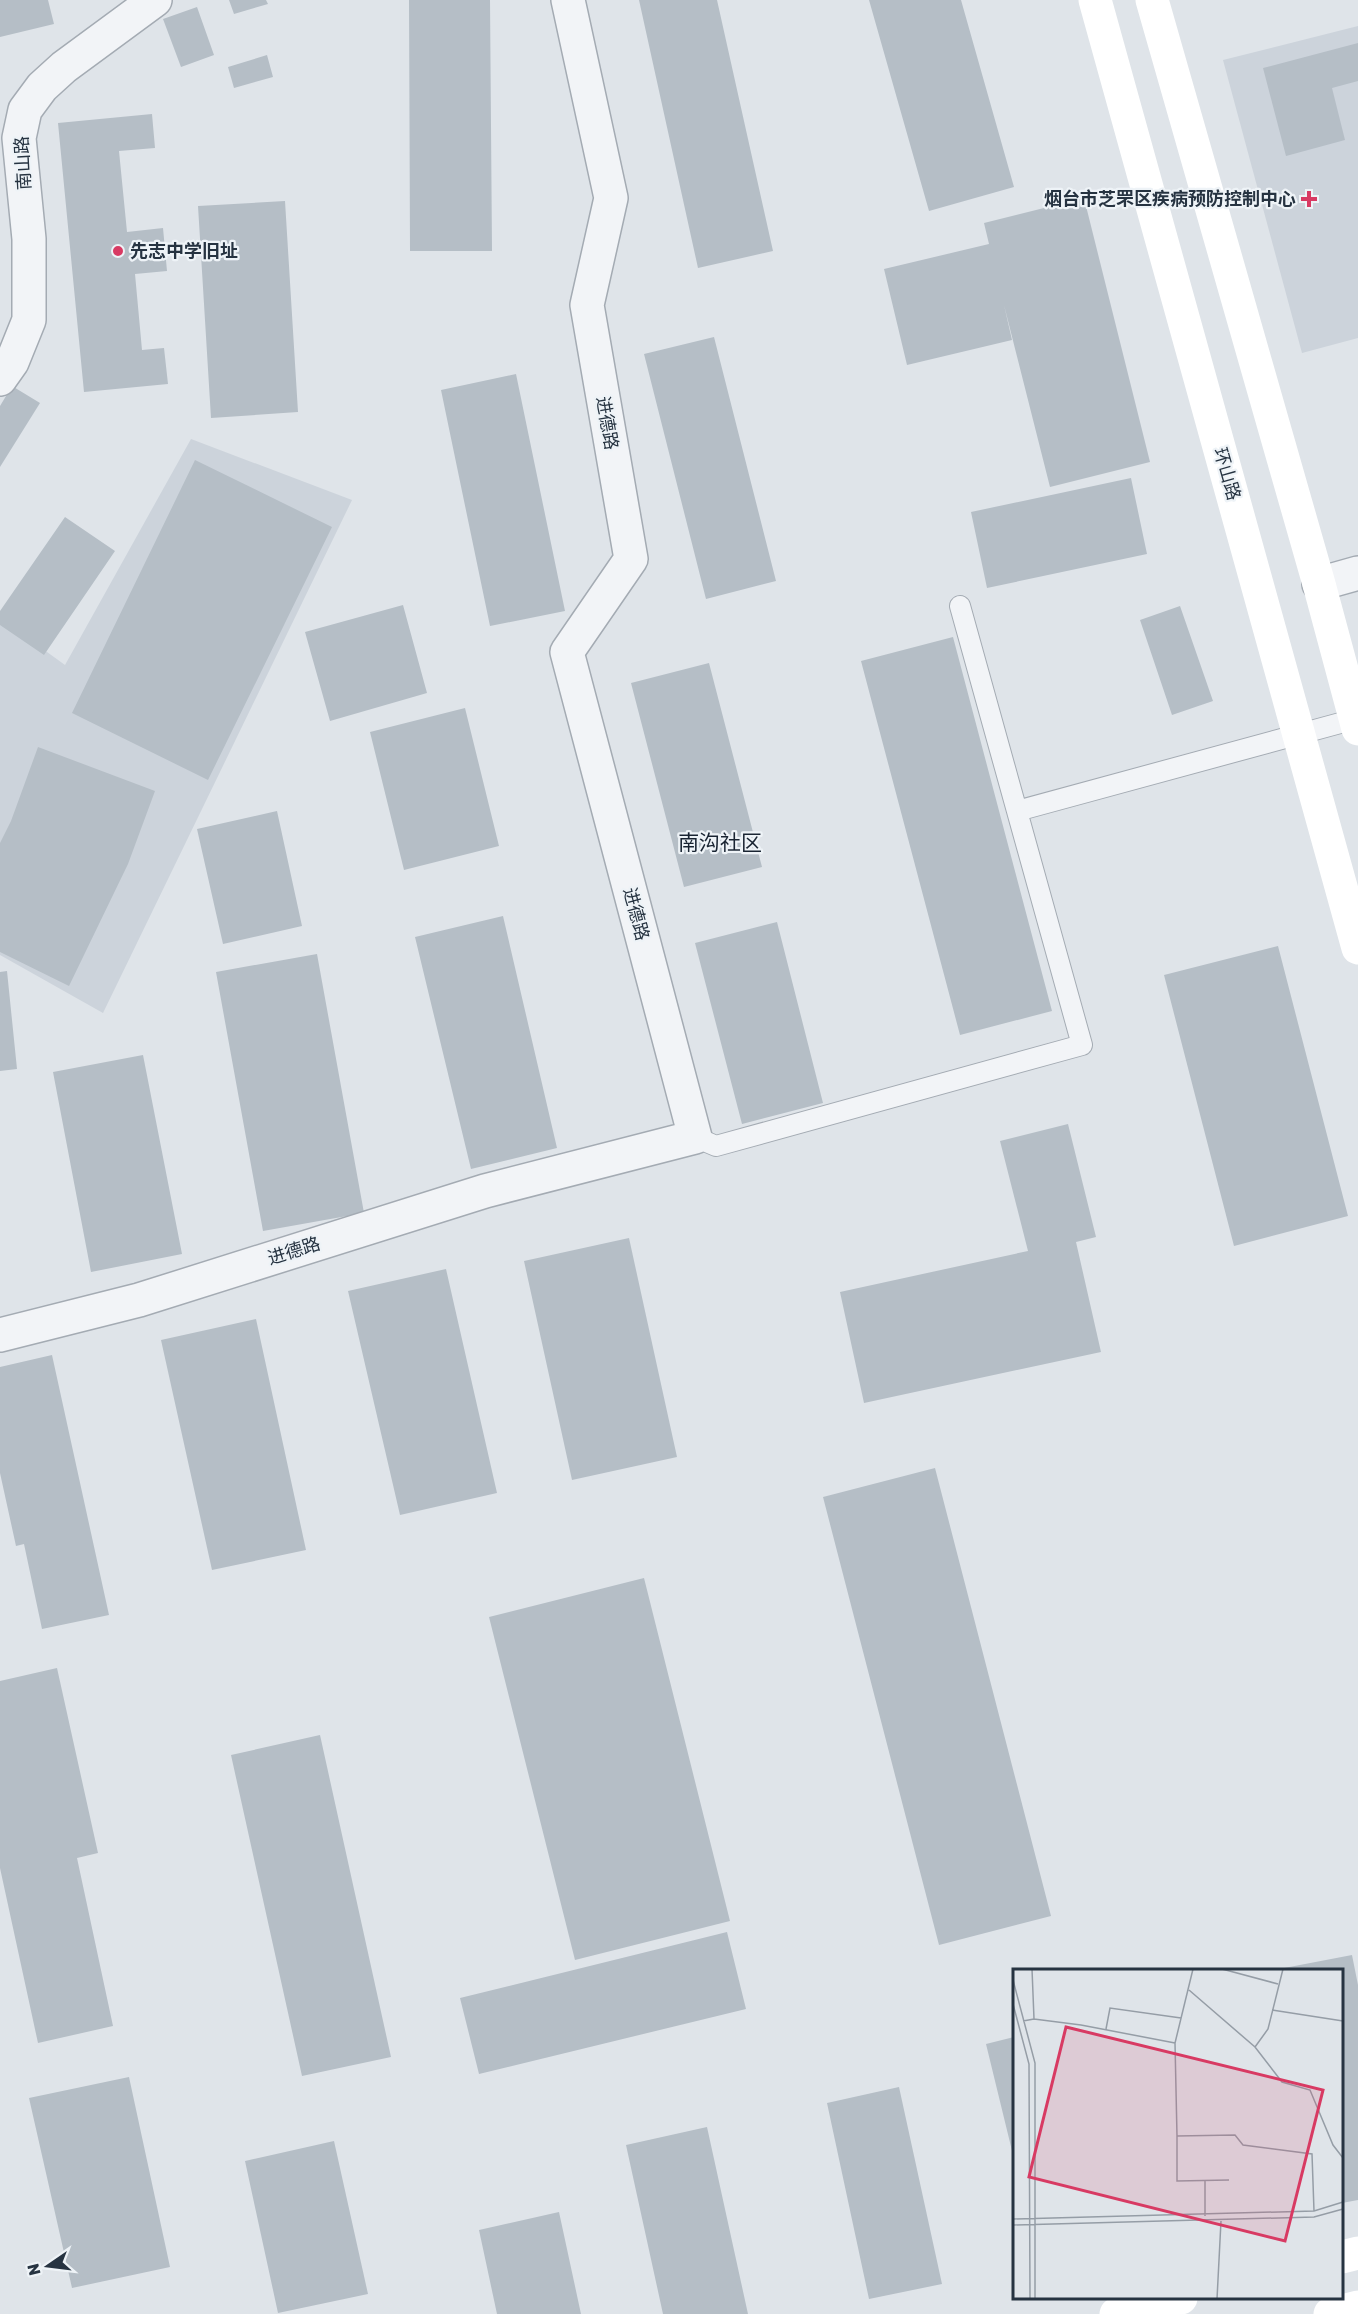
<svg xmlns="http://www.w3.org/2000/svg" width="1358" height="2314" viewBox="0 0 1358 2314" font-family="Rubik,'Noto Sans SC',sans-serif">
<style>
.built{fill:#ccd3db}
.building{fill:#b5bec6}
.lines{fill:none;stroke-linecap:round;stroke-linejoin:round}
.service-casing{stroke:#a4abb3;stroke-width:22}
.minor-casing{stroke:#a4abb3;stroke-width:36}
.service{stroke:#f2f4f7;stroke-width:20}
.minor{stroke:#f2f4f7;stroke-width:33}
.secondary{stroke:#fff;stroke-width:33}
.poi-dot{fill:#d83a63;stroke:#eef3f7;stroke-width:2}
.labels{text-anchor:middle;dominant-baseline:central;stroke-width:4.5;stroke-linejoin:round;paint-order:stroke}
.street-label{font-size:18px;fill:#263341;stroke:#eef3f7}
.poi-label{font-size:18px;font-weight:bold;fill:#263341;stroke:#eef3f7;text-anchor:end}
.quarter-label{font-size:21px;fill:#192432;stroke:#eef3f7}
.inset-road{fill:none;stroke:#959da6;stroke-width:1.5}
.view{fill:#d83a63;fill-opacity:0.15;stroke:#d83a63;stroke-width:3}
.inset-edge{fill:none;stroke:#263341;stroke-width:3}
</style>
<rect width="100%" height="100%" fill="#dfe4e9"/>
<path class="built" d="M 1358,26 L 1358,338 L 1302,353 L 1223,60 Z
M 191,439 L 352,500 L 103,1013 L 0,955 L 0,618 L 65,665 Z"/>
<path class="building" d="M 0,0 L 48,0 L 54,24 L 0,37 Z
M 229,0 L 266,0 L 268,4 L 234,14 Z
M 409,0 L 490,0 L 492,251 L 410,251 Z
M 639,0 L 717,0 L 773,251 L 698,268 Z
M 869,0 L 961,0 L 1014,187 L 929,211 Z
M 197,7 L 214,55 L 181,67 L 163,19 Z
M 1358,43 L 1358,81 L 1332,88 L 1345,140 L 1286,156 L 1263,68 Z
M 267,55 L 273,77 L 234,88 L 228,67 Z
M 152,114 L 155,148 L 119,151 L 127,232 L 163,228 L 167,271 L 135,274 L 142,350 L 164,348 L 168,384 L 84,392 L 58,123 Z
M 1084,198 L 1150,462 L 1050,487 L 1004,305 L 1012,340 L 907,365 L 884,269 L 989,244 L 984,223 Z
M 285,201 L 298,412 L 211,418 L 198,206 Z
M 714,337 L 776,581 L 706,599 L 644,354 Z
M 516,374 L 565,611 L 490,626 L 441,390 Z
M 12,386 L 40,403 L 0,467 L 0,406 Z
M 195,460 L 332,527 L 208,780 L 72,713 Z
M 1131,478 L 1147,554 L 987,588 L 971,512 Z
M 65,517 L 115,551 L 44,655 L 0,625 L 0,611 Z
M 403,605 L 427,693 L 330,721 L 305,632 Z
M 1180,606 L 1213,701 L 1172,715 L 1140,620 Z
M 953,637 L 1052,1011 L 960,1035 L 861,661 Z
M 709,663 L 762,867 L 684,887 L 631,683 Z
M 465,708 L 499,846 L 404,870 L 370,732 Z
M 38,747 L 155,791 L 128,864 L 69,986 L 0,952 L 0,843 L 11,821 Z
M 277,811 L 302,926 L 223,944 L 197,829 Z
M 503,916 L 557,1148 L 471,1169 L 415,937 Z
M 777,922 L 823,1103 L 742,1124 L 695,943 Z
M 1278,946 L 1348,1216 L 1234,1246 L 1164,975 Z
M 317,954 L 364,1213 L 263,1231 L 216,972 Z
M 7,971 L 17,1069 L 0,1071 L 0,972 Z
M 143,1055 L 182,1254 L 91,1272 L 53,1072 Z
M 1068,1124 L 1096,1237 L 1076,1242 L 1101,1352 L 864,1403 L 840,1292 L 1028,1251 L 1000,1141 Z
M 629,1238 L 677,1457 L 572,1480 L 524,1261 Z
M 446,1269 L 497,1493 L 400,1515 L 348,1291 Z
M 256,1319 L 306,1550 L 212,1570 L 161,1340 Z
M 52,1355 L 109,1615 L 42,1629 L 24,1544 L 16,1546 L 0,1473 L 0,1367 Z
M 935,1468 L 1051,1916 L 939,1945 L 823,1497 Z
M 644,1578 L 730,1921 L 575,1960 L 489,1617 Z
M 57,1668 L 98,1853 L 77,1858 L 113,2026 L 38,2043 L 0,1868 L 0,1681 Z
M 320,1735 L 391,2057 L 302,2076 L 231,1755 Z
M 727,1932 L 746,2009 L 479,2074 L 460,1998 Z
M 1352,1955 L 1358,1985 L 1358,2200 L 1342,2203 L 1342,1970 L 1279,1969 Z
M 1014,2037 L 1014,2159 L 986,2044 Z
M 129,2077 L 170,2267 L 72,2288 L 29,2098 Z
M 899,2087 L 942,2284 L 869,2299 L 827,2103 Z
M 707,2127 L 748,2314 L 663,2314 L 626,2145 Z
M 334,2141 L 368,2294 L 278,2313 L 245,2161 Z
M 559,2212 L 581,2314 L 497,2314 L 479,2230 Z"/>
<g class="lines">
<defs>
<path id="service" d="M 1017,811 L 1355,719
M 695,1137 L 716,1146 L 1082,1045 L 960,606"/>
<path id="minor" d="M 0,379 L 12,362 L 29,320 L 29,239 L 19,138 L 25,110 L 42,87 L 64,67 L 155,0
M 1319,584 L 1358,573
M 0,1335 L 139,1300 L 485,1191 L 695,1137 L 567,652 L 631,559 L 587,305 L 611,198 L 568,0"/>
</defs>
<use href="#service" class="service-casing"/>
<use href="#minor" class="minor-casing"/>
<use href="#service" class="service"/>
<use href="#minor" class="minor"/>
<path class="secondary" d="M 1095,0 L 1358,948
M 1152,0 L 1319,584 L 1358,729
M 1342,2257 L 1358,2253
M 1116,2314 L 1181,2298
M 1330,2314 L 1358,2307"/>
</g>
<g class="poi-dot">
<path d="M1306 190h6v6h6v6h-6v6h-6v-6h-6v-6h6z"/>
<circle cx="118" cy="251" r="6"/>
</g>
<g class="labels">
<g class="street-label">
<text transform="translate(23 163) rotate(-93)">南山路</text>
<text transform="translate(607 423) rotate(80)">进德路</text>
<text transform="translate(1227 474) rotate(74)">环山路</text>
<text transform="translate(636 914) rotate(75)">进德路</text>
<text transform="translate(294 1251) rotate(-17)">进德路</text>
</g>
<g class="poi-label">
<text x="1296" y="199">烟台市芝罘区疾病预防控制中心</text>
<text x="130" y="251" text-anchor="start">先志中学旧址</text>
</g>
<g class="quarter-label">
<text x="720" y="842">南沟社区</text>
</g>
</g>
<g transform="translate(1013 1969)">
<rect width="330" height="330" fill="#dfe4e9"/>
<path class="inset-road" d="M 19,0 L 21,50M 180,0 L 162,74 L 164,167 L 222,166 L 230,176 L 299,185 L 301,242M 209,0 L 265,15M 0,11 L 22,94 L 22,330M 176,21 L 242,78 L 269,113 L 297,121 L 320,176 L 330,189M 0,35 L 16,95 L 17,330M 259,41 L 330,52M 10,52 L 21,50 L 68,56 L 162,74M 93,60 L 97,39 L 168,49M 242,78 L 255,60 L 270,0M 164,167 L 164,212 L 216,211M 192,212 L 192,247M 0,250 L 301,242 L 330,233M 0,256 L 301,248 L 330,240M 204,330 L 208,252"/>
<path class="view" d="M 53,58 L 310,121 L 272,272 L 16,208 Z"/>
<rect width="330" height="330" class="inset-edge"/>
</g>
<g transform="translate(48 2266) rotate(256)" stroke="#eef3f7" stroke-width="4.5" paint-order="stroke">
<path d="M0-4.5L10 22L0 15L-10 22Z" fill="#263341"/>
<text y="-9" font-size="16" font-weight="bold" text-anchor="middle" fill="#263341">N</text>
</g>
</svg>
